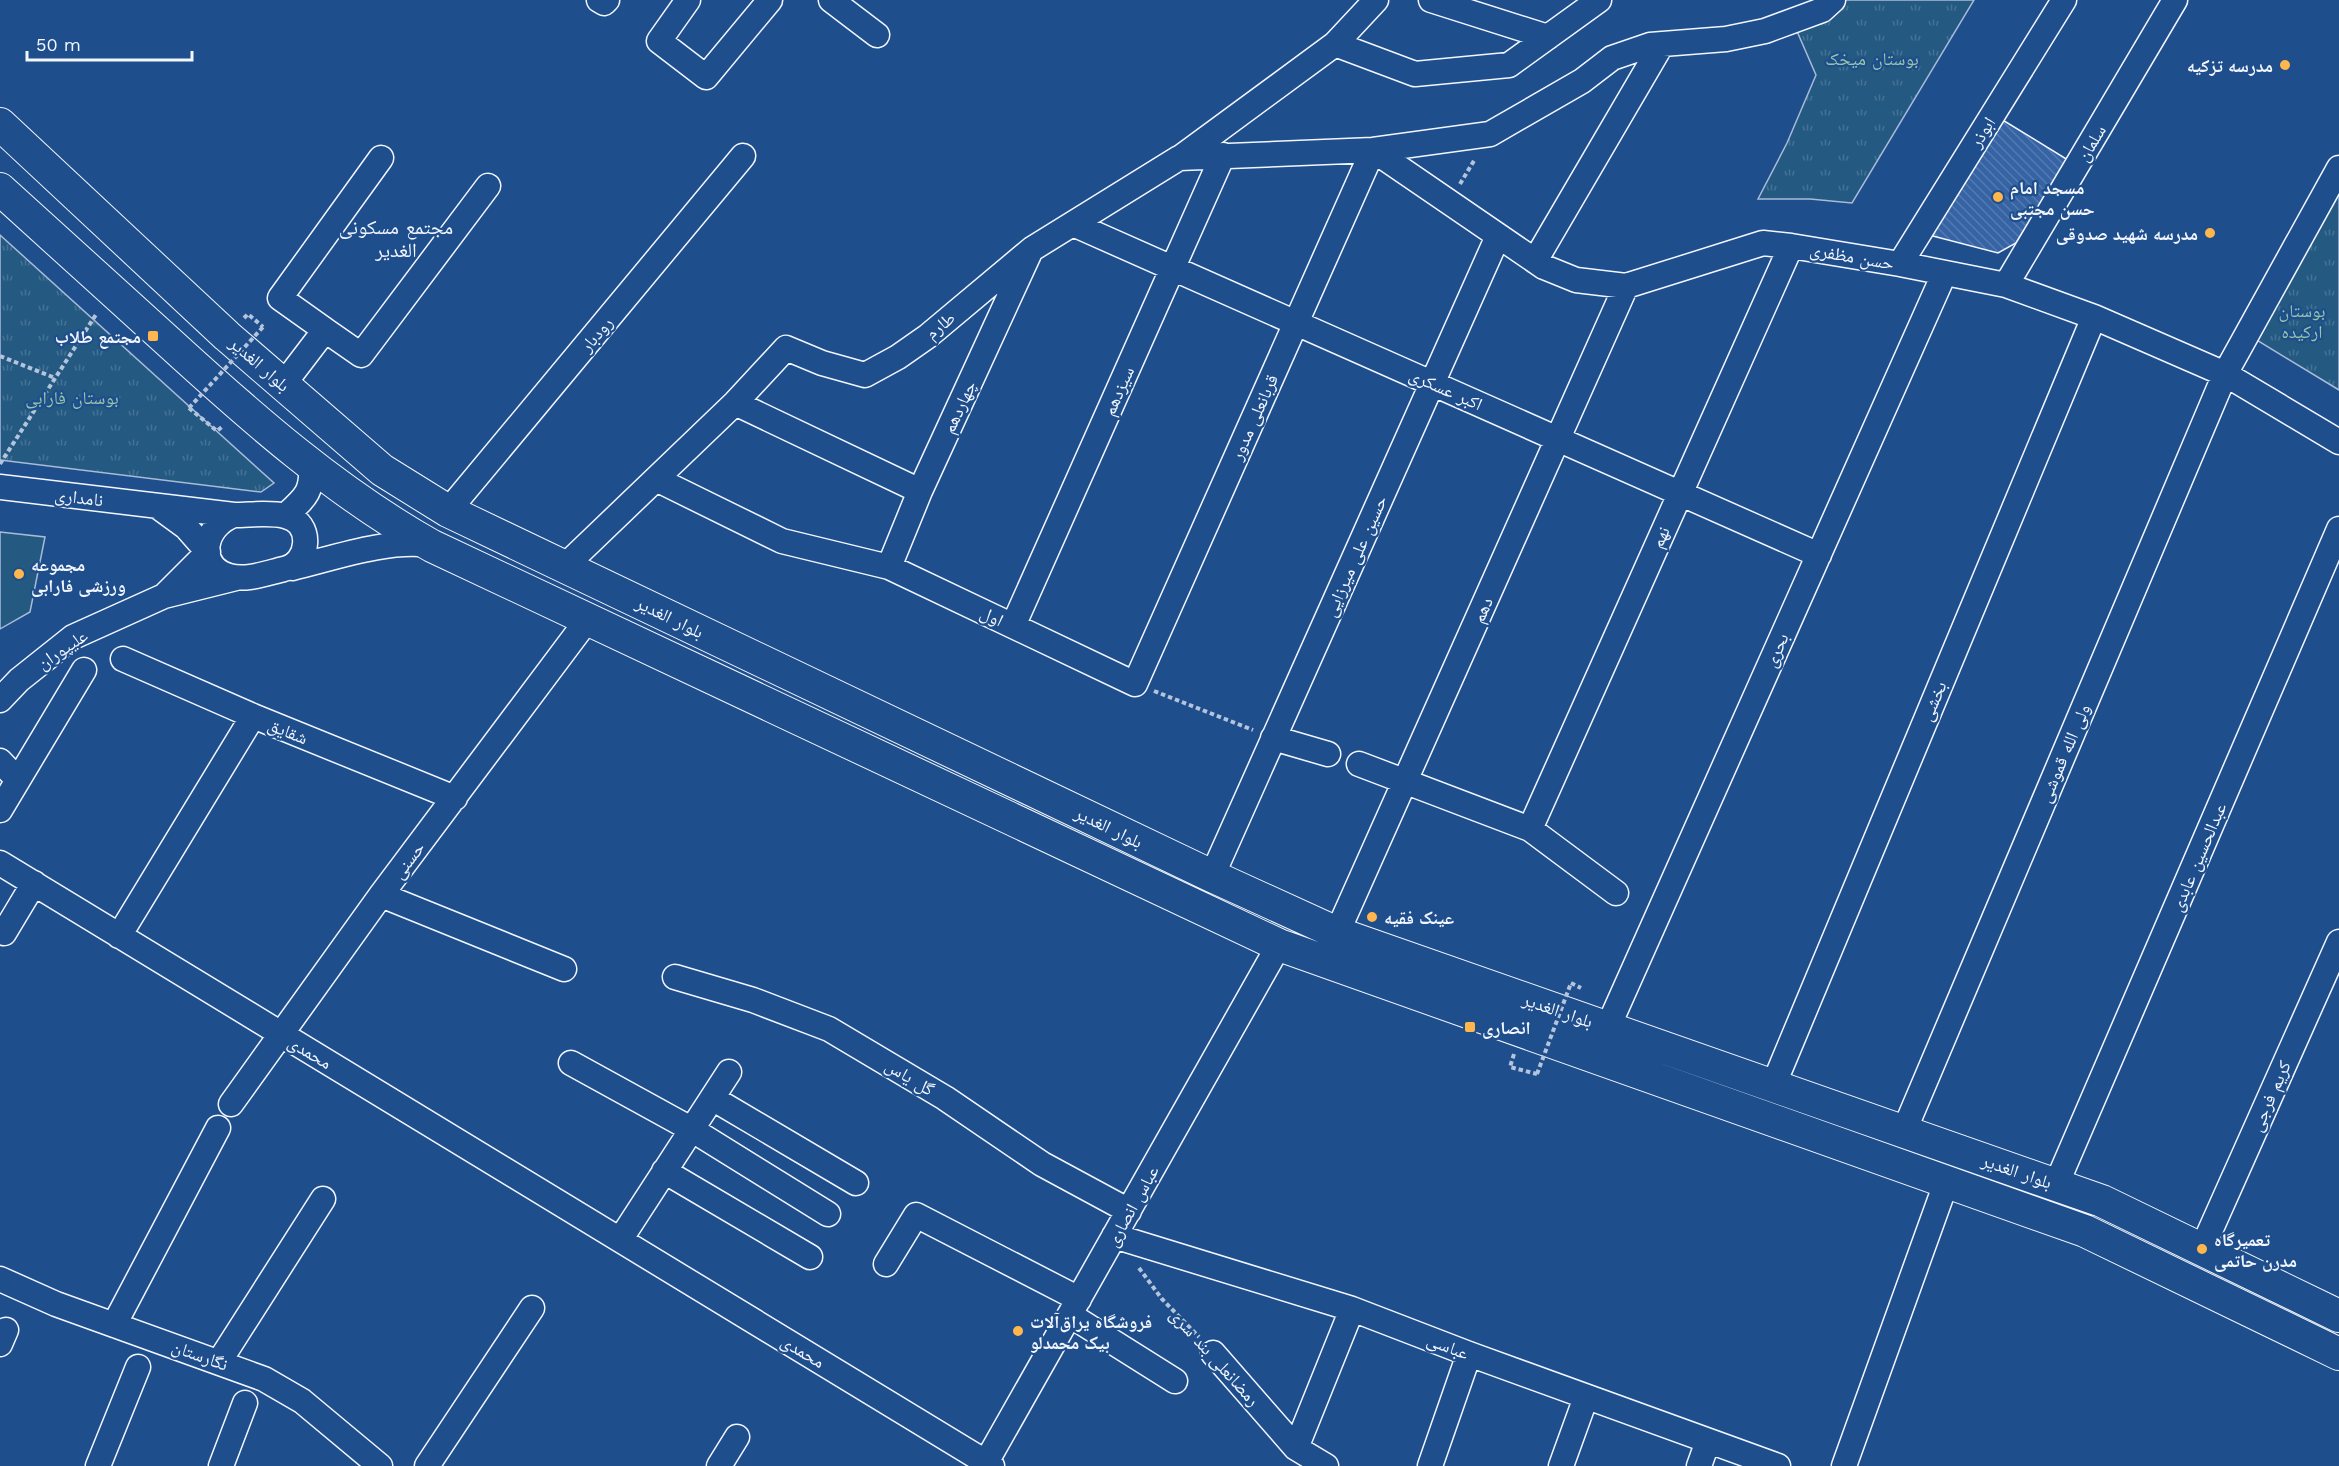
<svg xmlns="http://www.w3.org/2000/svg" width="2339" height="1466" viewBox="0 0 2339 1466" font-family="'Work Sans','Noto Naskh Arabic',sans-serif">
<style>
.park{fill:url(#park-tufts);stroke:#a8bbd7;stroke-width:1.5}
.garden{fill:#245a82;stroke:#a8bbd7;stroke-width:1.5}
.building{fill:url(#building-back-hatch);stroke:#f2f6ff;stroke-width:1.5}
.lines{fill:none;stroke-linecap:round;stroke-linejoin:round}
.minor-casing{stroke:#f2f6ff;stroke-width:27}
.major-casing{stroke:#f2f6ff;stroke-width:34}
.path{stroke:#b3c4dc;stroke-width:4;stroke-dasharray:4.5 3;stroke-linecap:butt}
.minor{stroke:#1f4e8c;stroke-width:24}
.major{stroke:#1f4e8c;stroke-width:32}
.path-bridge{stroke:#b3c4dc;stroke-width:4;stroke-dasharray:4.5 3;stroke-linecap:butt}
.poi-dot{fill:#ffb74d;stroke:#1f4e8c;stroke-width:2}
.labels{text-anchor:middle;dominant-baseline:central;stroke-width:4.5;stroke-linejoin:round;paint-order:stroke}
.park-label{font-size:18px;fill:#97c8a6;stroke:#1f4e8c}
.poi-label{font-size:18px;font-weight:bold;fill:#f2f6ff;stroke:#1f4e8c;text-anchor:start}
.street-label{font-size:18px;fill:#f2f6ff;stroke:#1f4e8c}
.neighbourhood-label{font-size:20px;fill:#f2f6ff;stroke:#1f4e8c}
</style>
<defs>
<pattern id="park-tufts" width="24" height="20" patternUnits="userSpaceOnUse" patternTransform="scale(1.5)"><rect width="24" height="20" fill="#245a82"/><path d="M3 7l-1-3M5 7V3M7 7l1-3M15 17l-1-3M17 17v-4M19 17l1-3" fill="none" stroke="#447295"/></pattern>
<pattern id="building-back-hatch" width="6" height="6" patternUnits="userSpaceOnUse" patternTransform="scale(1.5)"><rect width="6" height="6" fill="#3563a3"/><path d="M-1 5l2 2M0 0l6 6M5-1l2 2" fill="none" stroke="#537ab1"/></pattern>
</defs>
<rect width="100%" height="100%" fill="#1f4e8c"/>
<path class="park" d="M 1844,0 L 1974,0 L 1852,203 L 1810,199 L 1758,199 L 1787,143 L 1816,75 L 1796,29 Z
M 2339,180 L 2339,390 L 2250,336 Z
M 0,235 L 274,483 L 261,492 L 0,460 Z"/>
<path class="garden" d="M 0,532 L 45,537 L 30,612 L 0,629 Z"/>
<path class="building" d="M 2001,119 L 2068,160 L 2016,243 L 1998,253 L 1929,235 Z"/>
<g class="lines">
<defs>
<path id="minor" d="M 599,0 L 604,3 L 607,0
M 688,0 L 659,41 L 706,77 L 770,0
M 831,0 L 877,35
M 1431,0 L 1548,37
M 1335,44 L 1415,74 L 1509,65 L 1599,0
M 1373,150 L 1544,267 L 1576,280 L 1626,286 L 1763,243 L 1791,246 L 1900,264 L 2006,285 L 2094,317 L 2225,374 L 2339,442
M 1180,158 L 1335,44 L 1376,0
M 1073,224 L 1819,555
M 1535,261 L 1662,44
M 1900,264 L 2064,0
M 2006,285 L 2175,0
M 325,330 L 361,355 L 488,186
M 283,385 L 325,330 L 280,298 L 381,158
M 735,403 L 920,491
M 656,479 L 782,541 L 889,567 L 1135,684 L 1373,150
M 0,487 L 234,515
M 160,508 L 186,527 L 208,552 L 164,596
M 448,511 L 743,156
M 234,515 C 250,515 270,512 285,516 C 314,522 310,564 284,569 C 267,573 246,581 229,576 C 196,566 203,526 234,515 Z
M 285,516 C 306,497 313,492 311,463
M 564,567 L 735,403 L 786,348 L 822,363 L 865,375 L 898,357 L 928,336 L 1032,249 L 1179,158 L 1373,150 L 1490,134 L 1582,81 L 1612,58 L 1650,45 L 1726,39 L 1765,31 L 1822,10 L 1833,0
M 889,567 L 920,491 L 1029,254
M 292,568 C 334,558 387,539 430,545
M 1013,626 L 1223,155
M 123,659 L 253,716 L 455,798
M 0,700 L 19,680 L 73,637 L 164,596 L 236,578
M 1273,738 L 1328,754
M 0,761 L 18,780
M 1359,764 L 1530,829 L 1616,893
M 0,810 L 84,670
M 1530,829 L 1791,246
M 0,863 L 992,1466
M 1212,876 L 1498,236
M 381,895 L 564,969
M 4,933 L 34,883
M 1337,933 L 1626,286
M 119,936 L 253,716
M 675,977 L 753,1000 L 829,1029 L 945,1098 L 1042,1164 L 1129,1211
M 1608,1027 L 1944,274
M 571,1063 L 691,1129 L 828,1214
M 1773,1086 L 2094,317
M 712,1098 L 856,1183
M 231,1104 L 381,895 L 588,619
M 1904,1131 L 2225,374 L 2339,168
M 664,1171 L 810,1257
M 2056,1185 L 2339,529
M 1114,1236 L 1352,1309 L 1469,1354 L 1778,1466
M 620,1240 L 729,1072
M 2202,1249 L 2339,942
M 886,1264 L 916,1215 L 1079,1299
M 0,1279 L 56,1304 L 264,1379 L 302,1401 L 380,1466
M 1070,1315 L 1175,1381
M 114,1325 L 218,1128
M 0,1344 L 6,1330
M 1213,1353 L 1296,1448 L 1326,1466
M 219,1362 L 323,1199
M 1296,1448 L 1352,1309
M 98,1466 L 138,1367
M 221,1466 L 245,1403
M 427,1466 L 532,1308
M 719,1466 L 737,1437
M 984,1466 L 1279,945
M 1430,1466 L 1469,1354
M 1561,1466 L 1586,1397
M 1699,1466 L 1708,1441
M 1844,1466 L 1946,1183"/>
<path id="major" d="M 0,124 L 227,336 L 382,470 L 448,511 L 1212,876 L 1337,933 L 2102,1201 L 2339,1316
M 0,189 C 57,241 115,293 172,345 C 253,419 336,492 432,546 L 1279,945 L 2085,1231 L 2339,1354"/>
</defs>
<use href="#minor" class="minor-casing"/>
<use href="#major" class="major-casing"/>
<path class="path" d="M 1460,184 L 1475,159
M 244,318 L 248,314 L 263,327
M 0,356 L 55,378
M 189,408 L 217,431 L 223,426
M 0,464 L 97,313
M 1154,691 L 1253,730
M 1571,983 L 1581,988
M 1514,1054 L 1510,1067 L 1537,1074
M 1139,1268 L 1162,1299 L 1199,1337"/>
<use href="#minor" class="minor"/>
<use href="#major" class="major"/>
<path class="path-bridge" d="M 189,408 L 263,327
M 1537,1074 L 1571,983"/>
</g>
<g class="poi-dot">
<circle cx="2285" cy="65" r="6"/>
<circle cx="1998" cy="197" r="6"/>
<circle cx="2210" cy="233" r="6"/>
<rect x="147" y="330" width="12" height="12" rx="3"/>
<circle cx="19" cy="574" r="6"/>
<circle cx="1372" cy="917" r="6"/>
<rect x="1464" y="1021" width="12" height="12" rx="3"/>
<circle cx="2202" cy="1249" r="6"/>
<circle cx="1018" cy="1331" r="6"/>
</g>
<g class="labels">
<g class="park-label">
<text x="1872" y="58">بوستان میخک</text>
<text x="2302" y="310">بوستان<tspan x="2302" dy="21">ارکیده</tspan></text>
<text x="72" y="397">بوستان فارابی</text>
</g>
<g class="poi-label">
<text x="2273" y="65" text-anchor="end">مدرسه تزکیه</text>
<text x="2010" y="187">مسجد امام<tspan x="2010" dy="21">حسن مجتبی</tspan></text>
<text x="2198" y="233" text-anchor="end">مدرسه شهید صدوقی</text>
<text x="141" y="336" text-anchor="end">مجتمع طلاب</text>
<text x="31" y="564">مجموعه<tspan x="31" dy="21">ورزشی فارابی</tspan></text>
<text x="1384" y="917">عینک فقیه</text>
<text x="1482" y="1027">انصاری</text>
<text x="2214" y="1239">تعمیرگاه<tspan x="2214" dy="21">مدرن حاتمی</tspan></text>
<text x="1030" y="1321">فروشگاه یراق‌آلات<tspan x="1030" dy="21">بیک محمدلو</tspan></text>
</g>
<g class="street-label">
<text transform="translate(1982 132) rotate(-58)">ابوذر</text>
<text transform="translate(2091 143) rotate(-59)">سلمان</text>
<text transform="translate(1852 256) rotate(10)">حسن مظفری</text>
<text transform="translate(940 325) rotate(-39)">طارم</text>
<text transform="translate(596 334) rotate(-50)">رودبار</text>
<text transform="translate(260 364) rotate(41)">بلوار الغدیر</text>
<text transform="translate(1446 389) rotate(24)">اکبر عسکری</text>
<text transform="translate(1118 391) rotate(-66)">سیزدهم</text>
<text transform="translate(959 407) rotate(-65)">چهاردهم</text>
<text transform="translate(1254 417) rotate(-66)">قربانعلی مدور</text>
<text transform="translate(79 497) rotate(7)">نامداری</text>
<text transform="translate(1660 537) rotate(-66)">نهم</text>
<text transform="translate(1355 556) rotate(-66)">حسین علی میرزایی</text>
<text transform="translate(1482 610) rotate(-66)">دهم</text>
<text transform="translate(992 616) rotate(26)">اول</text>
<text transform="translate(670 617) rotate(26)">بلوار الغدیر</text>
<text transform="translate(62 649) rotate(-34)">علیپوران</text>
<text transform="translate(1776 650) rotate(-66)">بحری</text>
<text transform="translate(1933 701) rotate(-67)">بخشی</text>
<text transform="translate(288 731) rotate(22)">شقایق</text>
<text transform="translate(2064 753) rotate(-67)">ولی الله قموشی</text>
<text transform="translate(1109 827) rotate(26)">بلوار الغدیر</text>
<text transform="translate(2198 857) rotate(-67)">عبدالحسین عابدی</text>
<text transform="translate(408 860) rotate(-53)">حسنی</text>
<text transform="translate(1558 1010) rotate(19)">بلوار الغدیر</text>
<text transform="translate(310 1052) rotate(31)">محمدی</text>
<text transform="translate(910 1077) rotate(31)">گل یاس</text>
<text transform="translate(2270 1096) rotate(-66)">کریم فرجی</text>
<text transform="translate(2017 1171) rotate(19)">بلوار الغدیر</text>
<text transform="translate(1132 1206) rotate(-61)">عباس انصاری</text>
<text transform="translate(1448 1346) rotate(21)">عباسی</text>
<text transform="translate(803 1351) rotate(31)">محمدی</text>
<text transform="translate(200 1355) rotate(20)">نگارستان</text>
<text transform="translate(1215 1357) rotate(48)">رمضانعلی بند سری</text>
</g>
<g class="neighbourhood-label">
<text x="396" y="227">مجتمع مسکونی<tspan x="396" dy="23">الغدیر</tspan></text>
</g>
</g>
<path d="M27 51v9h165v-9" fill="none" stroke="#f2f6ff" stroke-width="3"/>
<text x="36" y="51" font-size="18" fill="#f2f6ff" stroke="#1f4e8c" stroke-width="4.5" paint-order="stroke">50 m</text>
</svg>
